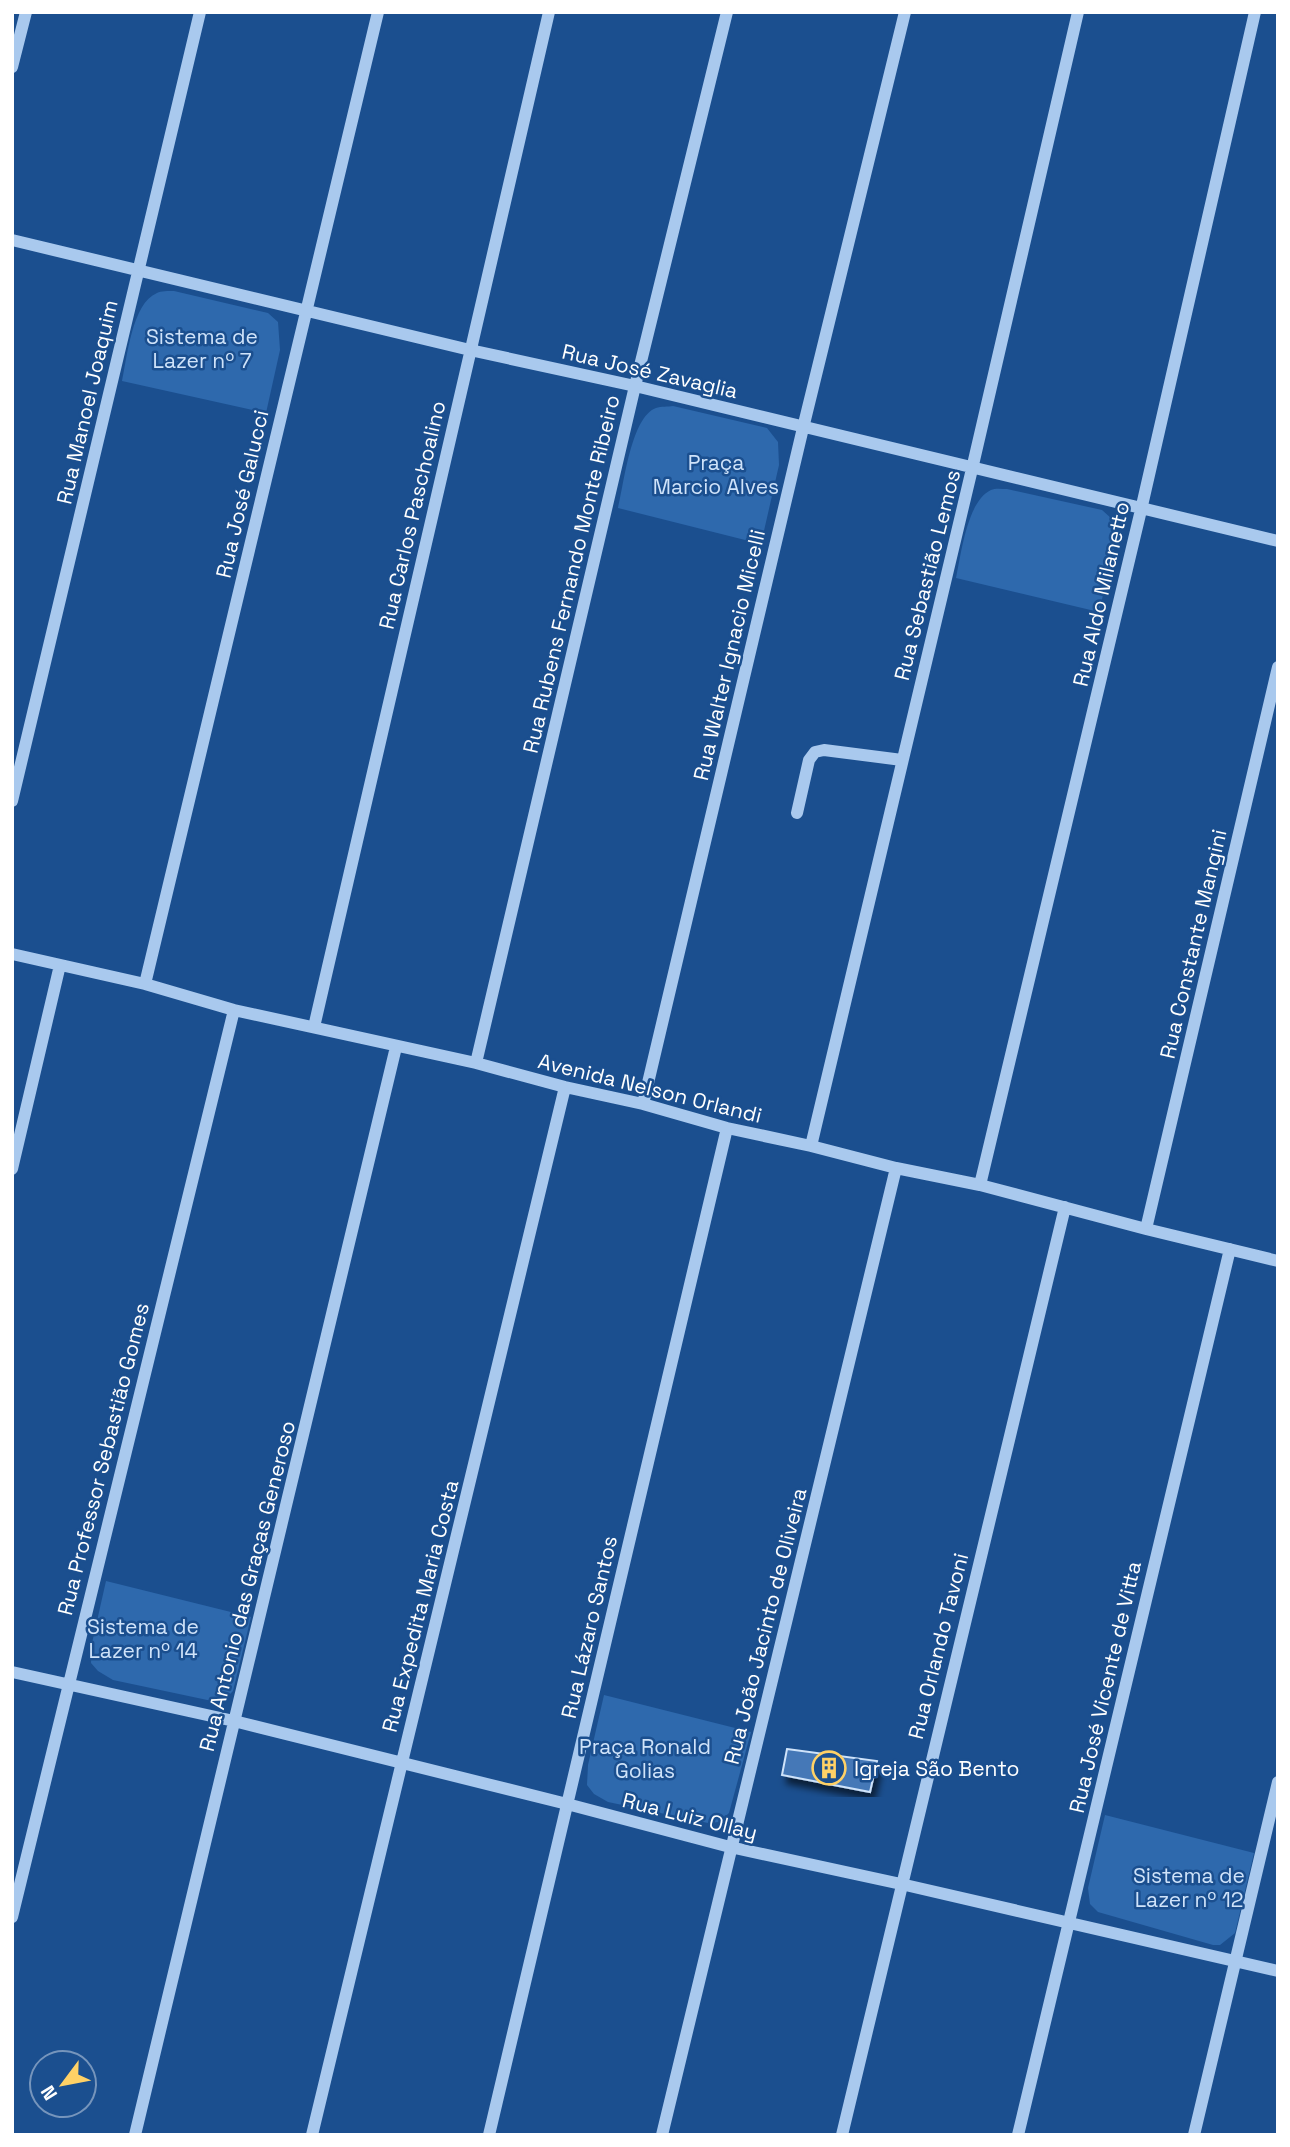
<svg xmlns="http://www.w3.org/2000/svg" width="1290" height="2147" viewBox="0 0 1290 2147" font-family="'Space Grotesk',sans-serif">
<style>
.green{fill:#2e69ad}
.building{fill:#4478b7;stroke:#cfe3fa;stroke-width:2;filter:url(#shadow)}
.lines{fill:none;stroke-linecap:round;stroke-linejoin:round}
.minor{stroke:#a9c9ee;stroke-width:12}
.labels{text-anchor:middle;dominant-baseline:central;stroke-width:5;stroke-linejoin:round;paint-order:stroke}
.park-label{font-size:21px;fill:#cfe3fa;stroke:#1b4f8f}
.street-label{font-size:21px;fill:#fff;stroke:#1b4f8f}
.poi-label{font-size:21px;fill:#fff;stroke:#1b4f8f;text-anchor:start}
</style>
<defs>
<filter id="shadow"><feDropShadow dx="4.5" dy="8" stdDeviation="3.5" flood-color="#0009"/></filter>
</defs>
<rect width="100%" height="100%" fill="#1b4f8f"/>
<path class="green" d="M 174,291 L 268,313 L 278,322 L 280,350 L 266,413 L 122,381 C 127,358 132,303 157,293 C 161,291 168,291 174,291 Z
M 673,406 L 767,428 L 778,442 L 779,465 L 761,544 L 618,508 C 624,484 631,417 656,408 C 661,406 668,407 673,406 Z
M 1007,489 L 1102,510 L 1112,519 L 1114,548 L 1099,612 L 956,578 C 961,555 967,501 991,490 C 995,488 1002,489 1007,489 Z
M 106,1581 L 251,1617 L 233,1691 L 224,1700 L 212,1701 L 113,1680 L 98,1671 L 91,1663 L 92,1643 Z
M 604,1695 L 751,1732 L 729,1813 L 719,1822 L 708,1823 L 608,1802 L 594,1794 L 587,1785 L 588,1765 Z
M 1105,1815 L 1254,1853 L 1235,1933 L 1220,1945 L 1213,1945 L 1098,1912 L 1090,1904 L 1088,1888 Z"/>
<path class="building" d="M 787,1749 L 877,1761 L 870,1792 L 782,1775 Z"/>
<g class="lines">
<path class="minor" d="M 12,67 L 26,12
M 12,240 L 470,350 L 635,386 L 1278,541
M 12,801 L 200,12
M 797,813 L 809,760 L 815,752 L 824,750 L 902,760
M 12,954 L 145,984 L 234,1010 L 476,1063 L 565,1087 L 643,1104 L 727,1128 L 811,1146 L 896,1168 L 980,1185 L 1146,1229 L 1278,1261
M 145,984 L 378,12
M 314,1027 L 549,12
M 476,1063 L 635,386 L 727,12
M 643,1104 L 803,428 L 905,12
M 811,1146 L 972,469 L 1078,12
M 12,1169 L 60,965
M 980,1185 L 1141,510 L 1255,12
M 1146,1229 L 1278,667
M 12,1672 L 234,1721 L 567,1804 L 730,1847 L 901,1884 L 1278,1971
M 12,1917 L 234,1010
M 135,2135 L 396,1047
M 312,2135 L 565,1087
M 489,2135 L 727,1128
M 662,2135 L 896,1168
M 842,2135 L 1065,1207
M 1018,2135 L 1230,1249
M 1194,2135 L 1278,1782"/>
</g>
<defs>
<symbol id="building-ring" viewBox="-11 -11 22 22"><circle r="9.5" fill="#1b4f8f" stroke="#ffd166" stroke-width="1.5"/><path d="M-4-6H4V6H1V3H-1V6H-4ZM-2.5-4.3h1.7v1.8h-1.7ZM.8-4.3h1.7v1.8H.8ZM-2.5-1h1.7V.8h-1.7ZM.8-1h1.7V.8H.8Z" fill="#ffd166"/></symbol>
</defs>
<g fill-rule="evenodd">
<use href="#building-ring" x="810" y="1749" width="38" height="38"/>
</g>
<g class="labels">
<g class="park-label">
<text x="202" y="336">Sistema de<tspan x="202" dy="24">Lazer nº 7</tspan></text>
<text x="716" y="462">Praça<tspan x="716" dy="24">Marcio Alves</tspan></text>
<text x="143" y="1626">Sistema de<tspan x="143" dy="24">Lazer nº 14</tspan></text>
<text x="645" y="1746">Praça Ronald<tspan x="645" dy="24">Golias</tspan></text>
<text x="1189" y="1875">Sistema de<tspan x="1189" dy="24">Lazer nº 12</tspan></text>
</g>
<g class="street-label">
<text transform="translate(650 371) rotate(13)">Rua José Zavaglia</text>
<text transform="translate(87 402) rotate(-77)">Rua Manoel Joaquim</text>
<text transform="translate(242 494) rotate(-77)">Rua José Galucci</text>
<text transform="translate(412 515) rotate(-77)">Rua Carlos Paschoalino</text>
<text transform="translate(571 574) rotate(-77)">Rua Rubens Fernando Monte Ribeiro</text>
<text transform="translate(927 575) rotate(-76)">Rua Sebastião Lemos</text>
<text transform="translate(1101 594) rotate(-77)">Rua Aldo Milanetto</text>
<text transform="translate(729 655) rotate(-77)">Rua Walter Ignacio Micelli</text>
<text transform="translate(1193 944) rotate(-77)">Rua Constante Mangini</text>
<text transform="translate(650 1088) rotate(14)">Avenida Nelson Orlandi</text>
<text transform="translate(103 1459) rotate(-76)">Rua Professor Sebastião Gomes</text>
<text transform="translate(247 1586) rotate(-76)">Rua Antonio das Graças Generoso</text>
<text transform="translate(420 1606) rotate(-76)">Rua Expedita Maria Costa</text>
<text transform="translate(765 1626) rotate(-76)">Rua João Jacinto de Oliveira</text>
<text transform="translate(589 1627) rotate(-77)">Rua Lázaro Santos</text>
<text transform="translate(938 1646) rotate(-76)">Rua Orlando Tavoni</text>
<text transform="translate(1105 1687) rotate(-77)">Rua José Vicente de Vitta</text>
<text transform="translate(690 1816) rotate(14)">Rua Luiz Ollay</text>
</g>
<g class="poi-label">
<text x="854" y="1768">Igreja São Bento</text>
</g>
</g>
<rect width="1290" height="2147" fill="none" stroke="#ffffff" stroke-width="28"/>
<g transform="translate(63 2084) rotate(238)"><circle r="33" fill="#1b4f8f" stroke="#7695bc" stroke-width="2"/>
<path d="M0-5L12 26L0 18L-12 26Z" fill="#ffd166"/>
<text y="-10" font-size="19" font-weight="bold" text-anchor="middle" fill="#ffffff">N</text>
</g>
</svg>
